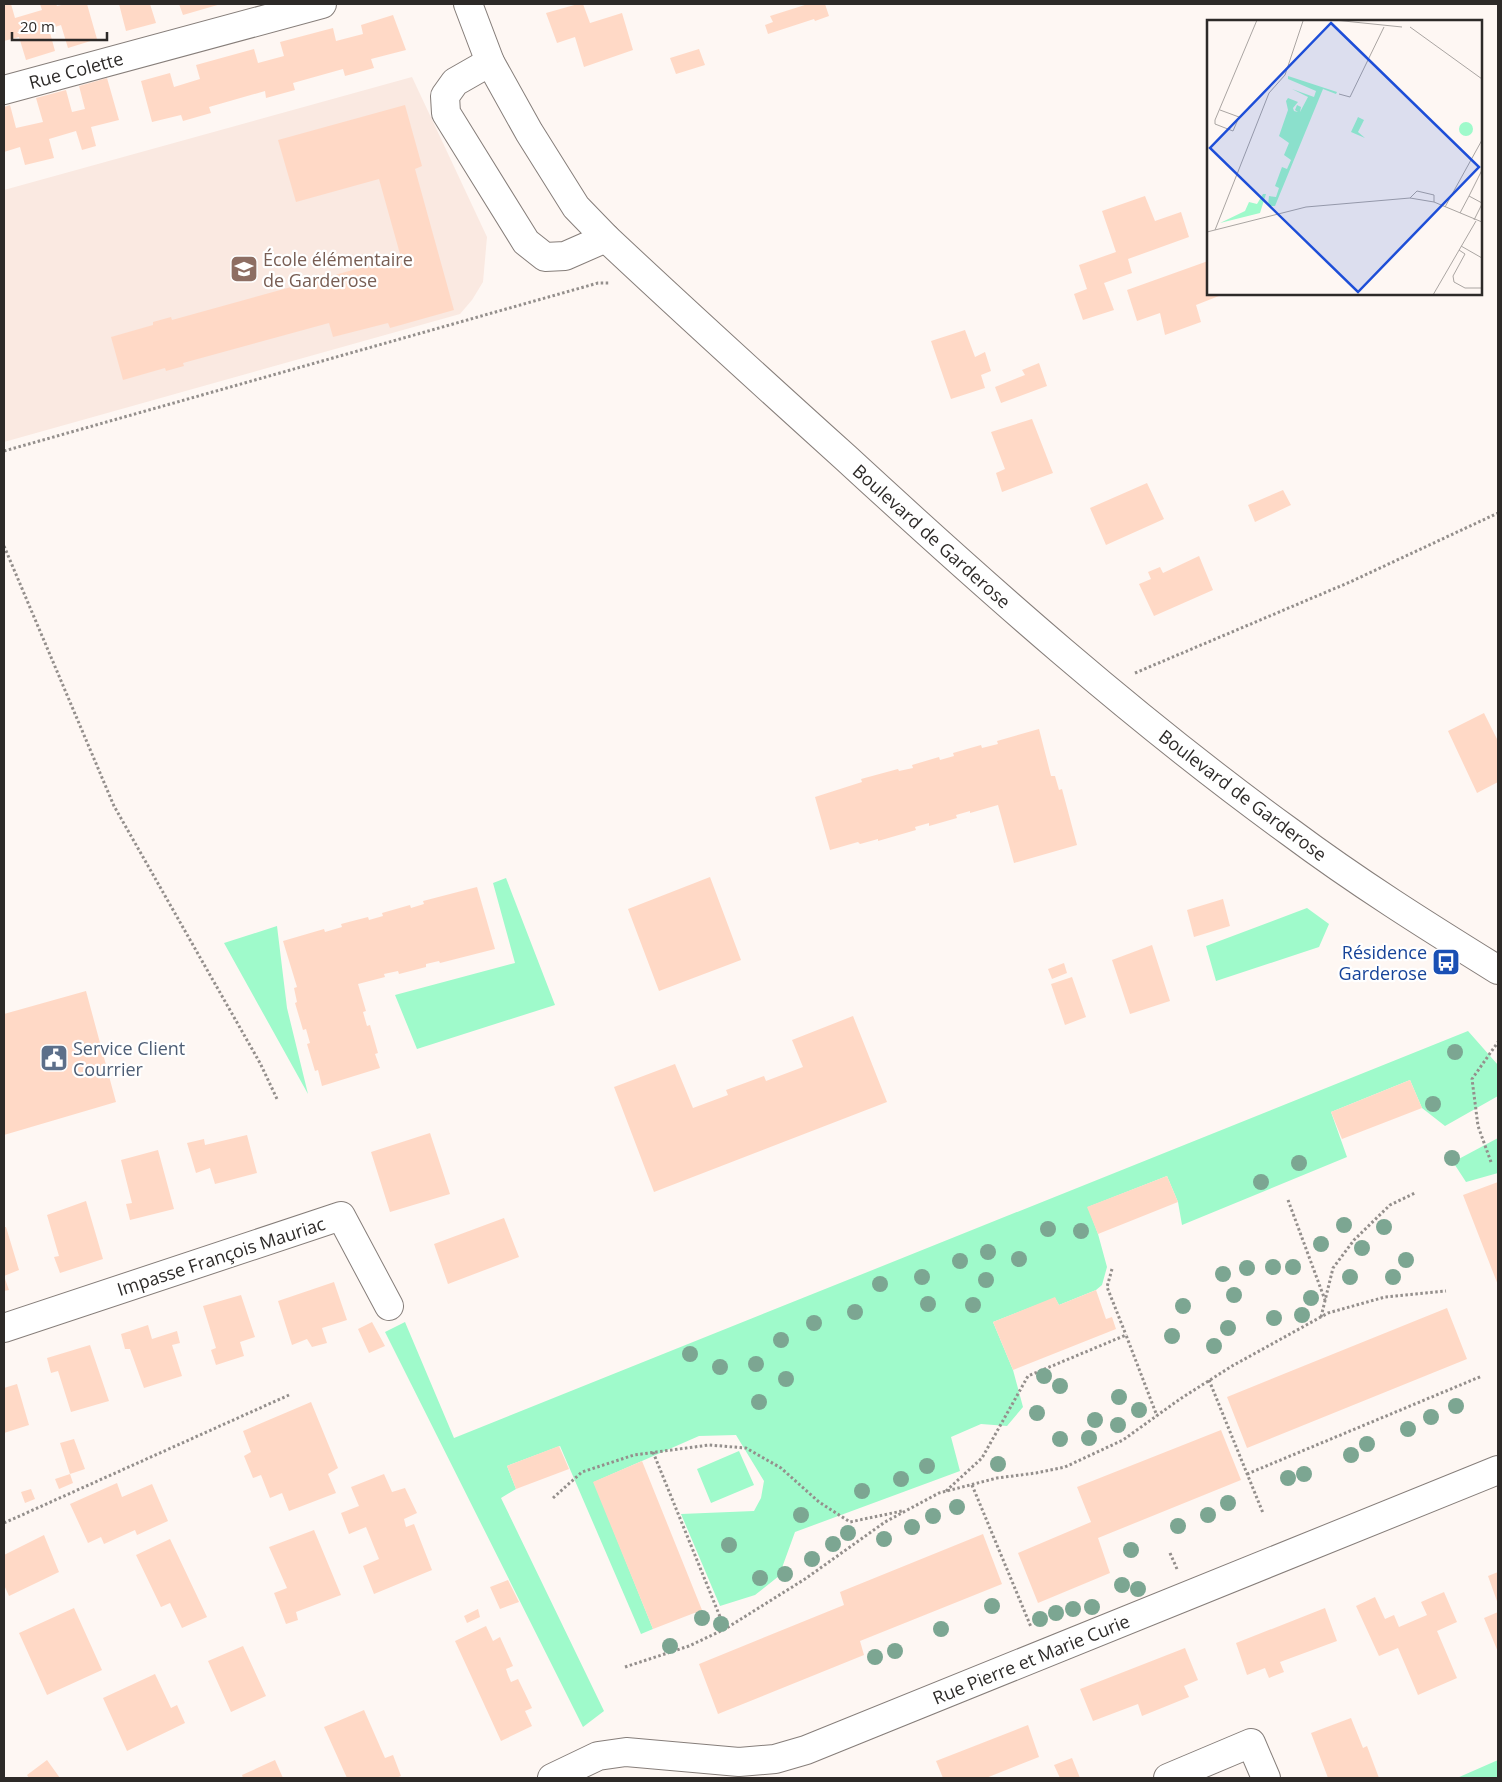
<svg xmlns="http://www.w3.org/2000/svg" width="1502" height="1782" viewBox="0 0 1502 1782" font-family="'Open Sans',sans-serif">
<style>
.built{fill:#fae9e1}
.green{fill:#9ffacb}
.building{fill:#ffd9c6}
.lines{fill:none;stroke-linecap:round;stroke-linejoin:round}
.minor-casing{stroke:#867e7a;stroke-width:30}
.major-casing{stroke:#867e7a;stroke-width:30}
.path{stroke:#948f8c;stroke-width:3;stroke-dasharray:2.5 2.5;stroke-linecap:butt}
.minor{stroke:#fff;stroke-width:28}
.major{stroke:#fff;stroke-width:28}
.tree{fill:#7ca692}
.labels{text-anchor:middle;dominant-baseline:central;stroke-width:4.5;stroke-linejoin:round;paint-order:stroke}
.street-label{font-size:18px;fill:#2d2a28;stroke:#fff}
.education-label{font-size:18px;fill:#785e54;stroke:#fff;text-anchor:start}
.transit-label{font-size:18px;fill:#164399;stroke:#fff;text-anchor:end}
.service-label{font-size:18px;fill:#4e5e75;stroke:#fff;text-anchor:start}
.inset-road{fill:none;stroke:#aaa5a2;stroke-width:1}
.view{fill:#1d4ed8;fill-opacity:0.15;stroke:#1d4ed8;stroke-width:2.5}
.inset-edge{fill:none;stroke:#2d2a28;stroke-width:2.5}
</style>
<rect width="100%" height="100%" fill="#fef7f3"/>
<path class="built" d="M 412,77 L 487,237 L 483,282 L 472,300 L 460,314 L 4,442 L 4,190 Z"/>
<path class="green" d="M 506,878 L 555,1005 L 417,1049 L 395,995 L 515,963 L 493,883 Z
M 1307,908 L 1329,924 L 1319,947 L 1216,981 L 1206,946 Z
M 277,926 L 287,1008 L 308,1094 L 224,943 Z
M 1468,1031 L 1498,1065 L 1498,1096 L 1445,1126 L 1422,1108 L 1410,1080 L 1331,1112 L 1347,1157 L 1182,1225 L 1178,1202 L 1167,1176 L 1088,1207 L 1098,1234 L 1107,1267 L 1102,1285 L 1096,1290 L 1059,1305 L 1055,1298 L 993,1322 L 1013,1370 L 1023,1407 L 1007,1426 L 981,1424 L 951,1437 L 960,1471 L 795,1532 L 779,1576 L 755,1595 L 720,1606 L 681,1514 L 754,1511 L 761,1498 L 764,1481 L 736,1435 L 699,1436 L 594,1482 L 653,1629 L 641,1634 L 560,1446 L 507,1466 L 516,1489 L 501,1498 L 604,1711 L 583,1727 L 385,1332 L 405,1322 L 454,1438 Z
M 1498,1138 L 1498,1173 L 1466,1182 L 1453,1162 Z
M 739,1451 L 754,1485 L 711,1503 L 697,1469 Z
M 1498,1760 L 1498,1778 L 1457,1778 Z"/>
<path class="building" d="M 4,4 L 11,4 L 15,18 L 42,10 L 40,4 L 56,4 L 57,6 L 66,4 L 87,4 L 97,39 L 68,48 L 61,25 L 49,29 L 55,51 L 26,60 L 19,37 L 4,41 Z
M 119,4 L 150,4 L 156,23 L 126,31 Z
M 179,4 L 221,4 L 183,15 Z
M 578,4 L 583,4 L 590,23 L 622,13 L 633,50 L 584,67 L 575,37 L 557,43 L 546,13 Z
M 808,4 L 825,4 L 829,16 L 815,21 L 814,19 L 768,34 L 765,25 L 773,22 L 770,16 Z
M 393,15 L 406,50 L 371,59 L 374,68 L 345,76 L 343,69 L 293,83 L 295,90 L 266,98 L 265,91 L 209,107 L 211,113 L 183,121 L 181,115 L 152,122 L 141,81 L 170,73 L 174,87 L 200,79 L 196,65 L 254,49 L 258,63 L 284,56 L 280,42 L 333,28 L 336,41 L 363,34 L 361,25 Z
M 699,49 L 705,65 L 676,74 L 670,58 Z
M 107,78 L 119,120 L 91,127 L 96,146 L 82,150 L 76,131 L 49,139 L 54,158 L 25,165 L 20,147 L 4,152 L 4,107 L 10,105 L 16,128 L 43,122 L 36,98 L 66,90 L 72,112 L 85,109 L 79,86 Z
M 405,105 L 422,166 L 415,169 L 454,310 L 390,328 L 388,323 L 333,337 L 329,323 L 183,363 L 184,366 L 166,371 L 165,368 L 123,380 L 111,337 L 153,325 L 153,322 L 171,317 L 172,320 L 360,268 L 381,261 L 381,258 L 400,254 L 379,179 L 296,202 L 278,140 Z
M 1145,196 L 1155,221 L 1181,212 L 1189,237 L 1128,259 L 1132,273 L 1104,283 L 1114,310 L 1083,320 L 1074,294 L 1087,289 L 1079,265 L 1116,252 L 1102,211 Z
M 1208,261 L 1208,294 L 1224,294 L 1196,305 L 1201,322 L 1165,335 L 1160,313 L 1137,321 L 1127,290 Z
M 965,330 L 975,357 L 985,352 L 991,371 L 981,375 L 985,388 L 951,399 L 931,341 Z
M 1039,363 L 1047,386 L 1001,403 L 995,387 L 1025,375 L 1022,370 Z
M 1032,419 L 1053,473 L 1002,492 L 996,473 L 1005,469 L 991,432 Z
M 1147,483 L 1164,519 L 1106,545 L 1090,508 Z
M 1283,490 L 1291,505 L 1255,522 L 1248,505 Z
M 1199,556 L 1213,590 L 1154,616 L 1139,584 L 1151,579 L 1148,572 L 1160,567 L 1163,573 Z
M 1484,713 L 1498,741 L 1498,782 L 1477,793 L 1448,731 Z
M 1039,729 L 1051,776 L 1055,776 L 1059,790 L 1062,789 L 1077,845 L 1014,863 L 998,805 L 970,813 L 970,811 L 956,815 L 957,818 L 929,826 L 929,823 L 915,827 L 916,830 L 878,841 L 878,839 L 860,844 L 858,842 L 830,850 L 815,797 L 862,782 L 861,779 L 898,769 L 899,771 L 913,768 L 912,765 L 939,757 L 940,760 L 954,756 L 953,753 L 981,745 L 982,748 L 998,744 L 997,741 Z
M 710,877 L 741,960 L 659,991 L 628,909 Z
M 477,887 L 495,949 L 440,963 L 439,961 L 426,964 L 426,967 L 399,974 L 398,971 L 384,974 L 385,977 L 358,984 L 366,1011 L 363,1012 L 367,1026 L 370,1025 L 378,1053 L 375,1054 L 380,1068 L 322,1086 L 318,1070 L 315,1071 L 307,1044 L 310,1043 L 306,1029 L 303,1030 L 295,1003 L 297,1002 L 294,988 L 297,987 L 283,941 L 324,929 L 325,932 L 342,927 L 341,924 L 368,917 L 369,920 L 383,916 L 382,913 L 410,905 L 411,908 L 424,904 L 423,901 Z
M 1223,899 L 1230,926 L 1194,937 L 1187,910 Z
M 1152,945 L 1170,1001 L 1130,1014 L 1112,960 Z
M 1064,963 L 1067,973 L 1052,979 L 1048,969 Z
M 1072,977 L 1086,1017 L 1065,1025 L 1051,984 Z
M 86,991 L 116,1102 L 4,1135 L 4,1014 Z
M 853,1016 L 887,1102 L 654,1192 L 614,1087 L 675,1064 L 693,1108 L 728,1095 L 726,1090 L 764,1076 L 766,1081 L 803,1067 L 792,1040 Z
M 1410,1080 L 1422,1108 L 1342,1139 L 1331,1112 Z
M 430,1133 L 450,1194 L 390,1212 L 371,1152 Z
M 247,1135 L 257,1173 L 215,1184 L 210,1168 L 196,1173 L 187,1143 L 204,1139 L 205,1145 Z
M 158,1150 L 174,1209 L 130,1220 L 126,1204 L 132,1203 L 121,1160 Z
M 1167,1176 L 1178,1202 L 1098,1234 L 1087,1207 Z
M 1498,1182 L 1498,1285 L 1463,1195 Z
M 86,1201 L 103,1259 L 60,1273 L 54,1257 L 59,1256 L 47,1215 Z
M 504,1218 L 519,1257 L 448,1284 L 434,1244 Z
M 4,1227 L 6,1227 L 19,1270 L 4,1276 L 9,1290 L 4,1291 Z
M 334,1282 L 347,1320 L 322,1328 L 327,1343 L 312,1347 L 307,1339 L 292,1345 L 278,1301 Z
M 1096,1290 L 1106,1319 L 1112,1317 L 1116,1329 L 1013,1370 L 993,1322 L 1055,1297 L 1059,1305 Z
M 241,1295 L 255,1337 L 240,1342 L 244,1356 L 216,1365 L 211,1350 L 216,1348 L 203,1306 Z
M 1447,1308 L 1467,1359 L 1247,1448 L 1227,1397 Z
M 372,1322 L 385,1346 L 369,1353 L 358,1329 Z
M 148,1325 L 152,1339 L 177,1331 L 180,1343 L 172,1345 L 182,1376 L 144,1388 L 130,1349 L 125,1349 L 121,1334 Z
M 90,1345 L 109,1401 L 71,1412 L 58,1371 L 51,1373 L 47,1358 Z
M 17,1384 L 29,1425 L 4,1433 L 4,1388 Z
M 311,1402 L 338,1468 L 328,1474 L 336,1493 L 289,1511 L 282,1493 L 270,1498 L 261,1475 L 253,1478 L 244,1456 L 251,1452 L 243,1431 Z
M 1221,1430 L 1241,1480 L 1098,1538 L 1110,1573 L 1038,1603 L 1018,1553 L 1091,1522 L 1077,1487 Z
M 74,1439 L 85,1469 L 70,1474 L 60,1443 Z
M 559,1446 L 569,1469 L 516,1489 L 507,1466 Z
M 642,1461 L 702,1610 L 653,1629 L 593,1482 Z
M 70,1474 L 73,1483 L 59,1489 L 55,1479 Z
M 384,1474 L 392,1492 L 405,1488 L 417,1513 L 404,1519 L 406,1527 L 414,1524 L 432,1570 L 374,1594 L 363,1566 L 379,1559 L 366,1527 L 349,1534 L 341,1513 L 359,1506 L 351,1487 Z
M 117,1483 L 122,1497 L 152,1484 L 168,1521 L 137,1535 L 135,1530 L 104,1544 L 101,1537 L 88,1543 L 70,1504 Z
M 31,1489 L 35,1499 L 25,1503 L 21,1492 Z
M 314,1530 L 341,1595 L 296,1612 L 298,1620 L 286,1624 L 274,1593 L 287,1588 L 269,1547 Z
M 983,1534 L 1002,1584 L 860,1641 L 864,1655 L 718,1714 L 699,1664 L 844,1605 L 840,1592 Z
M 44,1535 L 59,1572 L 9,1596 L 4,1585 L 4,1555 Z
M 170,1539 L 207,1617 L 182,1628 L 170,1603 L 161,1607 L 136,1555 Z
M 1498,1572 L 1498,1604 L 1488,1576 Z
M 508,1580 L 519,1602 L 500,1609 L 490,1587 Z
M 1444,1592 L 1457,1622 L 1437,1631 L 1457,1678 L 1418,1695 L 1398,1648 L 1379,1656 L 1356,1606 L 1375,1597 L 1385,1619 L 1394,1615 L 1399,1627 L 1427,1615 L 1421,1602 Z
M 74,1608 L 102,1670 L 47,1695 L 19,1633 Z
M 1325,1608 L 1337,1641 L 1280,1662 L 1284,1672 L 1269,1678 L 1265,1668 L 1247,1675 L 1236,1643 Z
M 478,1609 L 480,1617 L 467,1623 L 464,1616 Z
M 1498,1612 L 1498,1652 L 1484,1618 Z
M 486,1626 L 493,1641 L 500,1637 L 513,1666 L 506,1669 L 508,1675 L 511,1682 L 518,1679 L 532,1708 L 525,1711 L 532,1726 L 501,1741 L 455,1641 Z
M 243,1646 L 266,1696 L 231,1712 L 208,1661 Z
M 1185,1648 L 1198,1680 L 1184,1686 L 1189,1697 L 1142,1716 L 1138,1704 L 1093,1721 L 1080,1689 Z
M 155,1674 L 171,1708 L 177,1705 L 185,1723 L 127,1751 L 103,1698 Z
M 364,1710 L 385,1758 L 393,1755 L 401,1776 L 396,1778 L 347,1778 L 324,1727 Z
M 1351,1718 L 1363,1748 L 1367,1746 L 1379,1778 L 1328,1778 L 1311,1733 Z
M 1028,1725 L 1039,1757 L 986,1778 L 943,1778 L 936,1761 Z
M 1072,1758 L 1080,1778 L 1060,1778 L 1054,1765 Z
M 47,1760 L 60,1778 L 29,1778 L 27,1775 Z
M 275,1760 L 283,1778 L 243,1778 L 242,1775 Z"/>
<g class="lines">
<defs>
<path id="minor" d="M 490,62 L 455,82 L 445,96 L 446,113 L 526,242 L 545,257 L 565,256 L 606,238
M 4,90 L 322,4
M 4,1328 L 341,1216 L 389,1306
M 552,1778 L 598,1756 L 626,1752 L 739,1762 L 775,1759 L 806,1750 L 1498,1470
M 1168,1778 L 1251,1743 L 1266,1778"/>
<path id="major" d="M 468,4 L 490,62 L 529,132 L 576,207 L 606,238 C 685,312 765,385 846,458 C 988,589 1133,718 1290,832 C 1357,882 1427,926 1498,970"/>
</defs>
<use href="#minor" class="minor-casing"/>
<use href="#major" class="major-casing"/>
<path class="path" d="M 4,451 L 598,283 L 610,283
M 4,546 L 114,806 L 260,1063 L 278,1101
M 1135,673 L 1350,582 L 1498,513
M 1491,1162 L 1478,1126 L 1472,1079 L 1498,1042
M 1288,1200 L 1325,1300
M 1112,1269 L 1107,1287 L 1126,1335
M 1321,1317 L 1333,1268 L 1354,1240 L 1390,1205 L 1415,1193
M 1209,1380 L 1263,1513
M 653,1452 L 725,1629
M 1247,1474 L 1482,1376
M 972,1485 L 1031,1627
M 946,1491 L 982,1458 L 1028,1376 L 1126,1335 L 1157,1416
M 553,1498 L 582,1472 L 634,1455 L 709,1445 L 746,1448 L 781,1468 L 819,1502 L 850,1522 L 902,1511
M 4,1523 L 289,1395
M 1170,1553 L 1177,1569
M 625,1667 L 689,1646 L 725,1629 L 805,1579 L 885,1522 L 939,1493 L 997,1478 L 1036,1473 L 1065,1467 L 1123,1440 L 1180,1399 L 1232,1366 L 1328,1313 L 1385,1297 L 1446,1291"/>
<use href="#minor" class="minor"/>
<use href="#major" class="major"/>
</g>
<g class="tree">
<circle cx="1455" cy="1052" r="8"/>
<circle cx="1433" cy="1104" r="8"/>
<circle cx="1452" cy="1158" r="8"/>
<circle cx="1299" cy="1163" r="8"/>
<circle cx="1261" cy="1182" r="8"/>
<circle cx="1344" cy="1225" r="8"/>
<circle cx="1384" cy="1227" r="8"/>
<circle cx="1048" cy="1229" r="8"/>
<circle cx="1081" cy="1231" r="8"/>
<circle cx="1321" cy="1244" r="8"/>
<circle cx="1362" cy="1248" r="8"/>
<circle cx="988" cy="1252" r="8"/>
<circle cx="1019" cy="1259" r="8"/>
<circle cx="1406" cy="1260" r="8"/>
<circle cx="960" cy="1261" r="8"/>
<circle cx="1273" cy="1267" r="8"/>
<circle cx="1293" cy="1267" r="8"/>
<circle cx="1247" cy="1268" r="8"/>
<circle cx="1223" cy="1274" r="8"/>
<circle cx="922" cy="1277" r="8"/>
<circle cx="1350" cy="1277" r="8"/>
<circle cx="1393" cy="1277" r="8"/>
<circle cx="986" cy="1280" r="8"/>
<circle cx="880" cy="1284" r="8"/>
<circle cx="1234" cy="1295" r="8"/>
<circle cx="1311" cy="1298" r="8"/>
<circle cx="928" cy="1304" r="8"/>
<circle cx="973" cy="1305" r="8"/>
<circle cx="1183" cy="1306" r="8"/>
<circle cx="855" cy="1312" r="8"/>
<circle cx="1302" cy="1315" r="8"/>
<circle cx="1274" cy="1318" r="8"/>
<circle cx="814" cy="1323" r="8"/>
<circle cx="1228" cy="1328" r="8"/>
<circle cx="1172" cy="1336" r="8"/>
<circle cx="781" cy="1340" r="8"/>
<circle cx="1214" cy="1346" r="8"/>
<circle cx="690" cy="1354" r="8"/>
<circle cx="756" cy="1364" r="8"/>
<circle cx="720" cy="1367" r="8"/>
<circle cx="1044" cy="1376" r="8"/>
<circle cx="786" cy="1379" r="8"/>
<circle cx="1060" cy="1386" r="8"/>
<circle cx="1119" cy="1397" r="8"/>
<circle cx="759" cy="1402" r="8"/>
<circle cx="1456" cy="1406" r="8"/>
<circle cx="1139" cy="1410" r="8"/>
<circle cx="1037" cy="1413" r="8"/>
<circle cx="1431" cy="1417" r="8"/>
<circle cx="1095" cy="1420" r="8"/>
<circle cx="1118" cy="1425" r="8"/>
<circle cx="1408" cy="1429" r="8"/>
<circle cx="1089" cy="1438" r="8"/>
<circle cx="1060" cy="1439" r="8"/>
<circle cx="1367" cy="1444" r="8"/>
<circle cx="1351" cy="1455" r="8"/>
<circle cx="998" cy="1464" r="8"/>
<circle cx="927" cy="1466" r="8"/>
<circle cx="1304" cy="1474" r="8"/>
<circle cx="1288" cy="1478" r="8"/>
<circle cx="901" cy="1479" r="8"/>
<circle cx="862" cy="1491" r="8"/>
<circle cx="1228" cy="1503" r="8"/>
<circle cx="957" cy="1507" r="8"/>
<circle cx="801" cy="1515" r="8"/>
<circle cx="1208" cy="1515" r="8"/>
<circle cx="933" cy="1516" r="8"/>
<circle cx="1178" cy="1526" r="8"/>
<circle cx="912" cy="1527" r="8"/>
<circle cx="848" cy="1533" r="8"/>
<circle cx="884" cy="1539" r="8"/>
<circle cx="833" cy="1544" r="8"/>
<circle cx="729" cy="1545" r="8"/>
<circle cx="1131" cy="1550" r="8"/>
<circle cx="812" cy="1559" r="8"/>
<circle cx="785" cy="1574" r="8"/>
<circle cx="760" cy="1578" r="8"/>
<circle cx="1122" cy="1585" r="8"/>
<circle cx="1138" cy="1589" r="8"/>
<circle cx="992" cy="1606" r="8"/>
<circle cx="1092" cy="1607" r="8"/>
<circle cx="1073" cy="1609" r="8"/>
<circle cx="1056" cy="1613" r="8"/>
<circle cx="702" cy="1618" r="8"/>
<circle cx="1040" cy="1619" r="8"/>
<circle cx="721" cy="1624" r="8"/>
<circle cx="941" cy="1629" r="8"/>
<circle cx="670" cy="1646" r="8"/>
<circle cx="895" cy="1651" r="8"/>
<circle cx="875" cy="1657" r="8"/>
</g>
<defs>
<symbol id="school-square" viewBox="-11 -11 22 22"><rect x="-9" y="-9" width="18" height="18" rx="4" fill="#8d6e63" stroke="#fff"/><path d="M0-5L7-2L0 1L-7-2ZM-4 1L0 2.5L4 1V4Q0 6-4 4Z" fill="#fff"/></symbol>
<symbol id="bus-square" viewBox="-11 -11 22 22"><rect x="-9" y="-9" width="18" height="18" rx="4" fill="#1a4fb4" stroke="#fff"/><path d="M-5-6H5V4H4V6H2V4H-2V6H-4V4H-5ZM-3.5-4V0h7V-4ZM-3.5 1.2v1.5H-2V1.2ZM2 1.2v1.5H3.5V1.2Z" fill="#fff"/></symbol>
<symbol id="civic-square" viewBox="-11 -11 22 22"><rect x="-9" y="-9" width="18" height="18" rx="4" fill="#5c6f8a" stroke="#fff"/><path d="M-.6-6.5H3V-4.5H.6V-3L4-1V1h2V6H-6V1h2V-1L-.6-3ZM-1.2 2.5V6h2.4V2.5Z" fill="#fff"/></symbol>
</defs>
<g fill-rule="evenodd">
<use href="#school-square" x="228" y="253" width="32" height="32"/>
<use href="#bus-square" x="1430" y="946" width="32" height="32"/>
<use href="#civic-square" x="38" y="1042" width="32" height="32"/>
</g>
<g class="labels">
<g class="street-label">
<text transform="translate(76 70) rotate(-15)">Rue Colette</text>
<text transform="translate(932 536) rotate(42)">Boulevard de Garderose</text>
<text transform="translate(1243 795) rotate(37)">Boulevard de Garderose</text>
<text transform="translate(221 1256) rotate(-18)">Impasse François Mauriac</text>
<text transform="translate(1031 1659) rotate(-22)">Rue Pierre et Marie Curie</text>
</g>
<g class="education-label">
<text x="263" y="259">École élémentaire<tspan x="263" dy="21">de Garderose</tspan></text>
</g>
<g class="transit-label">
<text x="1427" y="952">Résidence<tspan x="1427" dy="21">Garderose</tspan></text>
</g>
<g class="service-label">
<text x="73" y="1048">Service Client<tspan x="73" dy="21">Courrier</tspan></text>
</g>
</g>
<g transform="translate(1207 20)">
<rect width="275" height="275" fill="#fef7f3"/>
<path d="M 81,56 L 130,72 L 129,74 L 116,69 L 68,186 L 61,186 L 62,176 L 69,177 L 72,168 L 68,166 L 75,147 L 80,149 L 84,140 L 77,135 L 82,123 L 72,116 L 81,90 L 79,81 L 81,78 L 91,82 L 86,88 L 87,91 L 91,92 L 88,90 L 90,85 L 94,87 L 93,92 L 101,77 L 85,69 L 107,77 L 109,71 L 81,59 ZM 151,97 L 157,100 L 151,112 L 158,118 L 144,112 ZM252 109a7 7 0 1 1 14 0a7 7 0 1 1-14 0ZM 56,174 L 59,174 L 53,193 L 13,203 L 38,191 L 42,182 L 50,184 Z" fill="#9ffacb"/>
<path class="inset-road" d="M 127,0 L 195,7M 203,7 L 275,59M 132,74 L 143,77 L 177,7M 13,90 L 32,97 L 26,111 L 8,104 L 8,100 L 50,0M 262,176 L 275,150M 203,178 L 210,171 L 227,175 L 227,182M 238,187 L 275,120M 253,193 L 262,176 L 275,183M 267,200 L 275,184M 8,210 L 62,73 L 78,55 L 96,1M 0,212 L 99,187 L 203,178 L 227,182 L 275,202M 254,226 L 275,238M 252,230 L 258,234 L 246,256 L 247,262 L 258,268 L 275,268M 226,275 L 269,201"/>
<path class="view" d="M 124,3 L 272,147 L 151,272 L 3,128 Z"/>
<rect width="275" height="275" class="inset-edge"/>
</g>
<rect width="1502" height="1782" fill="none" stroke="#2d2a28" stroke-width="10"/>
<path d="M12 32v8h95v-8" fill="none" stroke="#2d2a28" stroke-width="2.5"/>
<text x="20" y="32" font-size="15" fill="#2d2a28" stroke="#ffffff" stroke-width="4" paint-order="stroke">20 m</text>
</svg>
